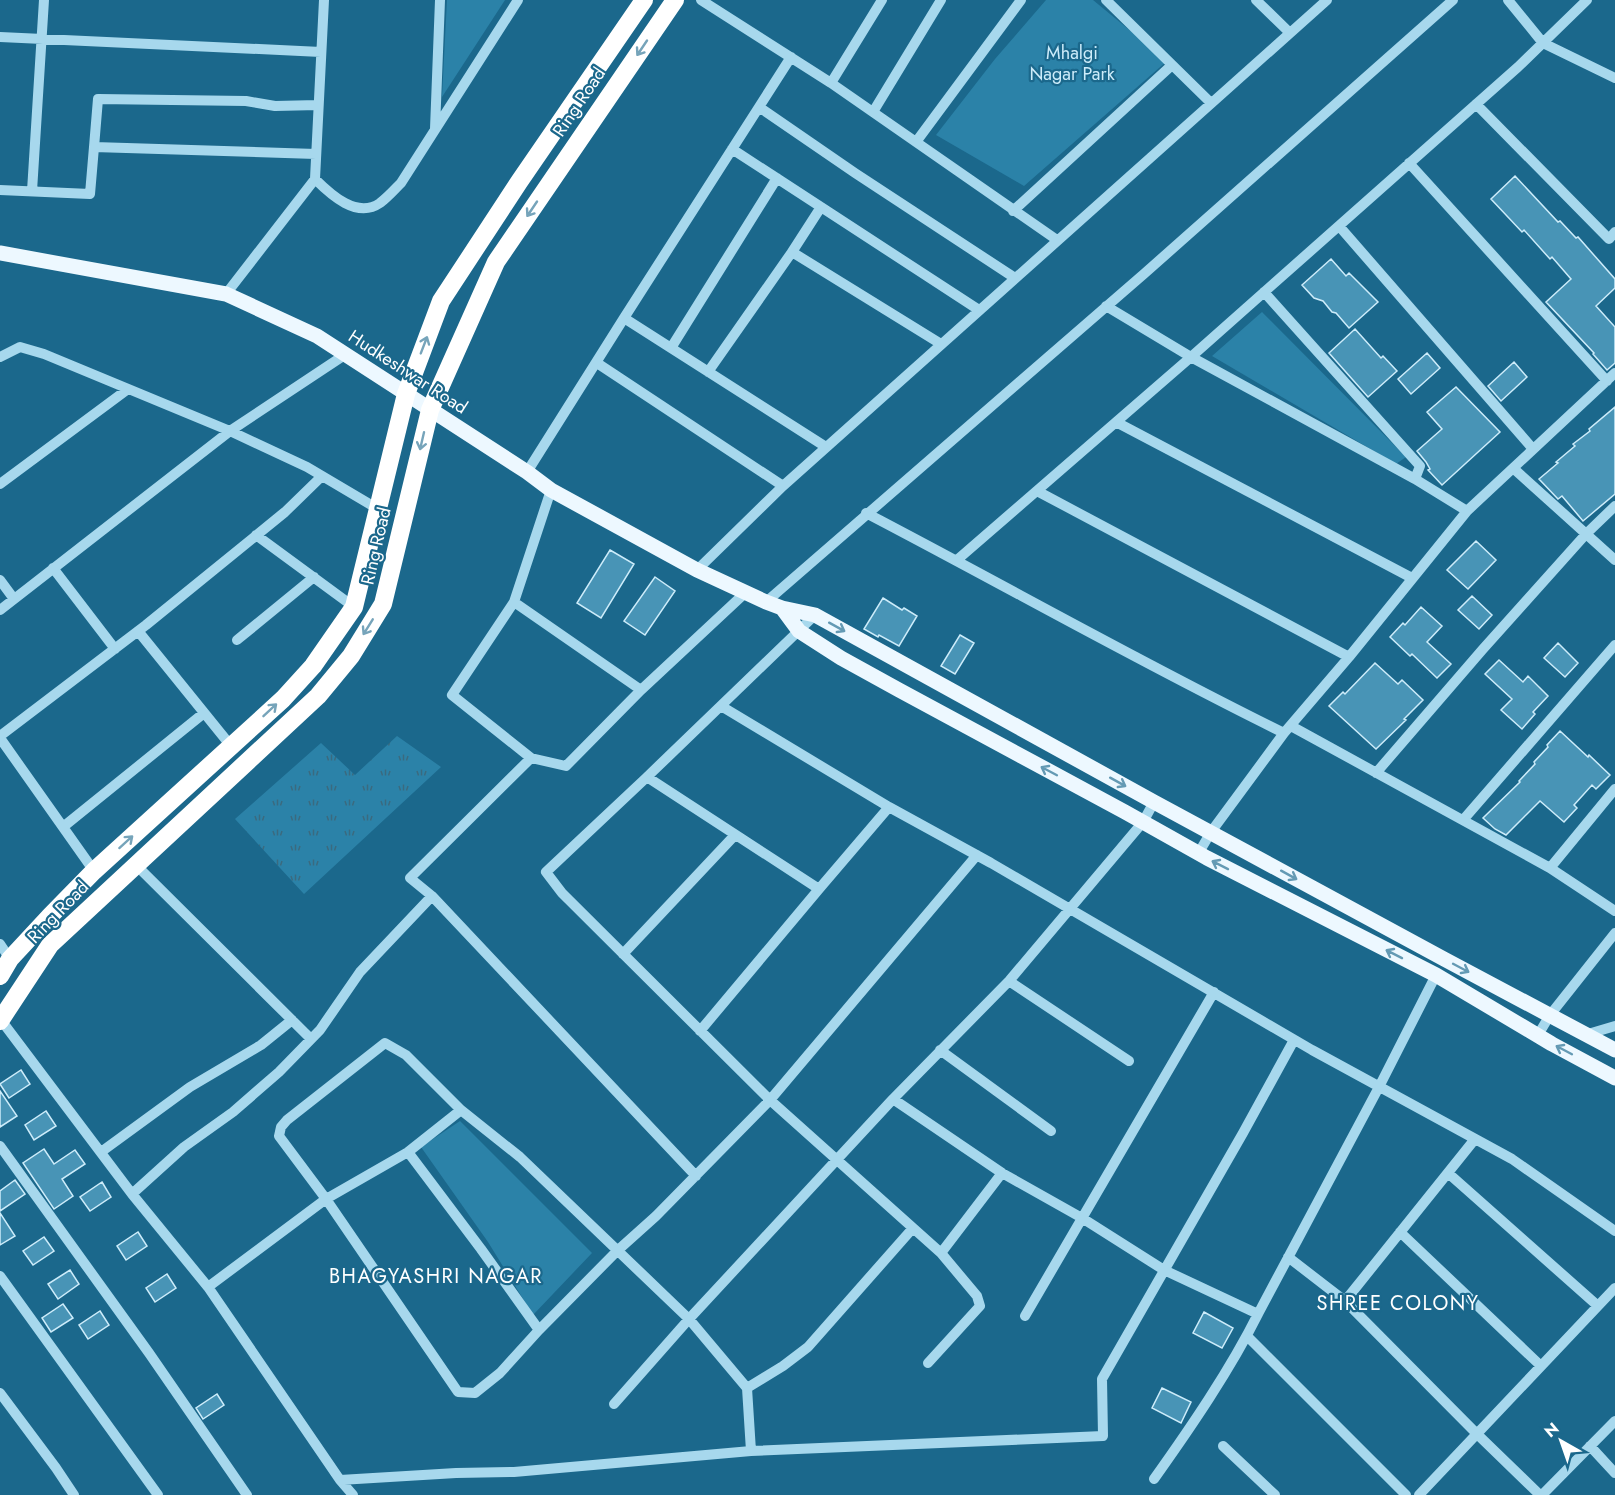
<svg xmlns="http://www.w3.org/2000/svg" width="1615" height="1495" viewBox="0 0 1615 1495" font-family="Jost,sans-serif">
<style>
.grass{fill:url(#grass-tufts)}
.green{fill:#2b82a8}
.building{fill:#4894b6;stroke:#cdecfa;stroke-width:1.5}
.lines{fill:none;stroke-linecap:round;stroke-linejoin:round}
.minor{stroke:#a7d8ed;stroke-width:10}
.major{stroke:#edf8ff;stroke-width:15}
.highway{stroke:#fff;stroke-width:18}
.oneway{stroke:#76a4ba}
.oneway2{stroke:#649ab4}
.labels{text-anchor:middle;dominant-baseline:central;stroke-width:4.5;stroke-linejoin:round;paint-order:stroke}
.park-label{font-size:18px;fill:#cdecfa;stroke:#1b688c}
.street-label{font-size:18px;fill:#fff;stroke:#1b688c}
.neighbourhood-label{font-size:20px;letter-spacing:1.5px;fill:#fff;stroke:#1b688c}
</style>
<defs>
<pattern id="grass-tufts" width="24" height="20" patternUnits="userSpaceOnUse" patternTransform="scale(1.5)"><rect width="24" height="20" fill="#2b82a8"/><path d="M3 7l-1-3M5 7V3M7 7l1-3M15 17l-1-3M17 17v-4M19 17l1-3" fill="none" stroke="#3a6a7f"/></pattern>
</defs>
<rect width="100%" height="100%" fill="#1b688c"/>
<path class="grass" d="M 397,736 L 441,767 L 304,894 L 235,819 L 321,743 L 355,775 Z"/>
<path class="green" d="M 447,0 L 505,0 L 442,97 Z
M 1046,0 L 1093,0 L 1167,61 L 1024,186 L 936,135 L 995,59 Z
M 1262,312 L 1406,457 L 1396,464 L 1212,356 Z
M 460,1121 L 592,1253 L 533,1315 L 488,1242 L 421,1147 Z"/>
<path class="building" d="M 1515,176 L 1558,222 L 1560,221 L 1576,238 L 1578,237 L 1615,279 L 1615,288 L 1596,306 L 1615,327 L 1615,363 L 1607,370 L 1593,354 L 1594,353 L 1546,302 L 1571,279 L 1552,257 L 1550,259 L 1524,230 L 1522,232 L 1491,199 Z
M 1331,259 L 1346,276 L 1349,273 L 1378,302 L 1349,328 L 1336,313 L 1332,312 L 1323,301 L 1314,298 L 1302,285 Z
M 1355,329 L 1381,358 L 1383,356 L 1397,371 L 1368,397 L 1329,353 Z
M 1427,353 L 1440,368 L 1411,394 L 1398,379 Z
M 1514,362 L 1527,377 L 1501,401 L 1488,386 Z
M 1456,387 L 1500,432 L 1442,485 L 1428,470 L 1430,469 L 1426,462 L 1417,451 L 1442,429 L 1427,412 Z
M 1615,407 L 1615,494 L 1583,521 L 1562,496 L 1558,499 L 1539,479 L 1558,463 L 1556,462 L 1575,446 L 1573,444 L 1590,431 L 1589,429 Z
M 1476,541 L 1496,560 L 1468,589 L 1447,570 Z
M 610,550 L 634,564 L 601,618 L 577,603 Z
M 655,577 L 675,591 L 645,635 L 624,621 Z
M 1472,596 L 1492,615 L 1479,629 L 1458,610 Z
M 883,598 L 902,610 L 904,608 L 917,616 L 899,646 L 879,635 L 878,637 L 864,629 Z
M 1421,607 L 1442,626 L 1427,642 L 1451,664 L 1437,678 L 1412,654 L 1410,656 L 1390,637 L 1403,623 L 1405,625 Z
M 960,635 L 974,643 L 955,674 L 941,666 Z
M 1558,643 L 1578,663 L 1565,677 L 1544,658 Z
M 1499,660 L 1523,682 L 1528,676 L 1548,696 L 1533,712 L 1535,714 L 1522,729 L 1501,710 L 1512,699 L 1485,674 Z
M 1375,663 L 1398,684 L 1402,680 L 1423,700 L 1404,719 L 1406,720 L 1376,749 L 1329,706 L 1343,692 L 1345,694 Z
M 1560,731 L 1588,757 L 1589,755 L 1610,775 L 1596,789 L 1592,785 L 1574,805 L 1577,808 L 1564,822 L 1540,801 L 1506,835 L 1495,829 L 1483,818 L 1520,782 L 1519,781 L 1535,764 L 1534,762 L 1548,747 L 1547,745 Z
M 21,1070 L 30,1084 L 9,1098 L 0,1084 Z
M 0,1091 L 17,1116 L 0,1127 Z
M 46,1111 L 56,1126 L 34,1140 L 25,1125 Z
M 44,1149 L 54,1164 L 75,1150 L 85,1164 L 62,1179 L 73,1196 L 54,1209 L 23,1163 Z
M 15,1180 L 25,1194 L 0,1211 L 0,1191 Z
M 102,1182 L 111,1197 L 90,1211 L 80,1197 Z
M 0,1213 L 15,1236 L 0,1245 Z
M 138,1232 L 147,1246 L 126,1260 L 117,1246 Z
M 44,1237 L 54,1251 L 33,1265 L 23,1251 Z
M 70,1270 L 79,1284 L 58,1299 L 48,1284 Z
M 167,1274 L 176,1288 L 155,1302 L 146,1288 Z
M 63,1304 L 73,1318 L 51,1332 L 42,1318 Z
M 100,1311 L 109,1325 L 88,1339 L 79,1325 Z
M 1204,1312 L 1233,1328 L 1222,1348 L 1193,1333 Z
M 1162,1388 L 1191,1402 L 1181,1423 L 1152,1408 Z
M 217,1394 L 224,1405 L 203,1419 L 196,1408 Z"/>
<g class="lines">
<path class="minor" d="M 701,0 L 831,83 L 1057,240
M 1106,0 L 1211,103
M 1256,0 L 1290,33
M 1508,0 L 1543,43 L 1615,78
M 0,37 L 321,52
M 831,83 L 882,0
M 1476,104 L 1609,239 L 1615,232
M 759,107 L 855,173 L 1015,278
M 873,112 L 941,0
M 435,129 L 440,0
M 916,142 L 1021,0
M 732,149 L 979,310
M 316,154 L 94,147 L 98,99 L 246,101 L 275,106 L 318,105
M 1409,163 L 1607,381
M 315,179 C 331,195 357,219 380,203 C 388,197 394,190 401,183 L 518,0
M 0,190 L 90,194 L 94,147
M 32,191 L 44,0
M 1013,211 L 1172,65
M 1339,226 L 1533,449
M 792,252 L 941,344
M 1264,292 L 1420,466 L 1415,479
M 226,294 L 315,179 L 324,0
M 1106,306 L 1191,357 L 1415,479 L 1467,511
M 624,318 L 671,348 L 777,178
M 671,348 L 826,447
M 0,357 L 20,347 L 44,354 L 230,431 L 307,467 L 378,509
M 597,363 L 783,486
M 708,372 L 792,252 L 821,207
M 1116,422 L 1412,578
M 1513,468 L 1615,560
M 527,472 L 624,318 L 791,57
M 0,484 L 128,389
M 551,490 L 514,602 L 641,690
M 1037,491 L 1349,657
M 866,513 C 1006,586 1143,664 1284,733
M 256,535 L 354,607
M 957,560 L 1191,357 L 1518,67 L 1587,0
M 53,568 L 115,649
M 697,570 L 783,486 L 1327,0
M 0,580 L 14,599
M 514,602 L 452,695 L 531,758
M 766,602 L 1145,273 L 1453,0
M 0,610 L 230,431 L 346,354
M 815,615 L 647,777 L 546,872 L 562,893 L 770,1100 L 941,1253 L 977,1296 L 980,1306 L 928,1363
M 138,631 L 231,746
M 237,640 L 314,577
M 721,706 L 889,807
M 1291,726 L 1550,868 L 1615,911
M 0,736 L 146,625 L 285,512 L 322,476
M 0,738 L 94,871
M 1376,773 L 1483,649 L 1586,534 L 1615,506
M 647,777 L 819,889 L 889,807 L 991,863 L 1312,1050 L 1512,1159 L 1615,1231
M 1463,820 L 1615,645
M 63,827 L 204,713
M 1198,854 L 1211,832 L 1284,733 L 1349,657 L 1467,511 L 1615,373
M 136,865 L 311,1039
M 1550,868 L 1615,789
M 432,896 L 696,1176
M 0,944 L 10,959
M 623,954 L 735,835
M 1009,981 L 1129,1061
M 1,1020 L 132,1194 L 208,1287 L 340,1480 L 353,1495
M 700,1031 L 819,889
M 1588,1034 L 1615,1026
M 1538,1035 L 1550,1015 L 1615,933
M 940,1050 L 1051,1131
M 893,1099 L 1002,1173 L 941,1253
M 461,1110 L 406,1055 L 385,1043 L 287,1120 L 281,1127 L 279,1136 L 326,1199 L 458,1392 L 475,1393 L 500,1373 L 539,1330 L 617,1251 L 656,1216 L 770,1100 L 977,855
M 0,1146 L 149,1353 L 247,1495
M 101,1152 L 190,1087 L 261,1045 L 292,1020
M 408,1152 L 481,1249 L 539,1330
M 1002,1173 L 1082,1218 L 1164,1270 L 1258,1314 L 1379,1087 L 1436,975
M 1448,1173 L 1598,1306
M 132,1194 L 184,1147 L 233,1112 L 279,1072 L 320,1030 L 360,972 L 432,896 L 410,878 L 531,758 L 566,766 L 641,690 L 745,593
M 1400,1232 L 1541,1366
M 1288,1257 L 1345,1301 L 1477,1434 L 1540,1495
M 0,1276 L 158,1495
M 208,1287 L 326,1199 L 408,1152 L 461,1110 L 520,1157 L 689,1319 L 893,1099 L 1009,981 L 1143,822 L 1154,802
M 1345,1301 L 1475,1139
M 1025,1316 L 1214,992
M 1247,1336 L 1406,1495
M 747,1388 L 783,1366 L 808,1347 L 913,1228
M 0,1393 L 56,1468 L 74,1495
M 614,1404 L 689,1319 L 747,1388 L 751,1451
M 1223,1446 L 1275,1495
M 1590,1446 L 1615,1473
M 1154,1479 C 1191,1427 1230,1370 1258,1314
M 340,1480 L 456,1473 L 514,1472 L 751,1451 L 1103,1436 L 1102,1379 L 1243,1133 L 1294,1040
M 1419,1495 L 1615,1288
M 1542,1495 L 1615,1421"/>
<path class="major" d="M 0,253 L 226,294 L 317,336 L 527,472 L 551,490 L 697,570 L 766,602 L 782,608 L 815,615 L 1154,802 L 1444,959 L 1615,1050
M 782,608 L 799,631 L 841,658 L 899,690 L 1125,812 L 1207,858 L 1436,975 L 1552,1044 L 1615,1078"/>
<path class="highway" d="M 0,976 L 10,959 L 49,917 L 94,871 L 283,699 L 313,666 L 354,607 L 406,394 L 441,301 L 519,182 L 644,0
M 0,1021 L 50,945 L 318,696 L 351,656 L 383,604 L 430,410 L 496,262 L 675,0"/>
</g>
<defs><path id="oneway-shaft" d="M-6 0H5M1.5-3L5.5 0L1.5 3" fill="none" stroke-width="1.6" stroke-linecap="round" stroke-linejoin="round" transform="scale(1.5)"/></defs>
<g class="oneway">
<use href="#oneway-shaft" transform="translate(642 48) rotate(124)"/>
<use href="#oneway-shaft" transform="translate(532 209) rotate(124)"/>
<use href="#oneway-shaft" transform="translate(424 345) rotate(-69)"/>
<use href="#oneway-shaft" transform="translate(422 441) rotate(103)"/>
<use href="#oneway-shaft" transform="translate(368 627) rotate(122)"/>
<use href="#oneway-shaft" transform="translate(270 710) rotate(-43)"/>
<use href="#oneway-shaft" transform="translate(126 842) rotate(-42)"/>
</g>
<g class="oneway2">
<use href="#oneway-shaft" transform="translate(837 627) rotate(29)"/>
<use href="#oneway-shaft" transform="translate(1049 771) rotate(-152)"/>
<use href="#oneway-shaft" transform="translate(1118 782) rotate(29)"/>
<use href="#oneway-shaft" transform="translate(1220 865) rotate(-153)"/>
<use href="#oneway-shaft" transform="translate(1289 875) rotate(29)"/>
<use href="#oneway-shaft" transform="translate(1394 954) rotate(-153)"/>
<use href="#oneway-shaft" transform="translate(1461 968) rotate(28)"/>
<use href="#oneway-shaft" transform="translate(1564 1050) rotate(-152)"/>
</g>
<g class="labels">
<g class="park-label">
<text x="1072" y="53">Mhalgi<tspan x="1072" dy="21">Nagar Park</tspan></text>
</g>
<g class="street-label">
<text transform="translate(579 102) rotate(-56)">Ring Road</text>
<text transform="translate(408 372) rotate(33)">Hudkeshwar Road</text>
<text transform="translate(376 546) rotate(-77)">Ring Road</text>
<text transform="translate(58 912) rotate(-46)">Ring Road</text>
</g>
<g class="neighbourhood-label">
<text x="436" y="1276">BHAGYASHRI NAGAR</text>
<text x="1398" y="1303">SHREE COLONY</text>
</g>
</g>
<g transform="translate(1561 1441) rotate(320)" stroke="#1b688c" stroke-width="4.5" paint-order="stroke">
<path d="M0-4.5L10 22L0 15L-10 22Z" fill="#ffffff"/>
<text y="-9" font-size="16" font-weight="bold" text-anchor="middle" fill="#ffffff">N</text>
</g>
</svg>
